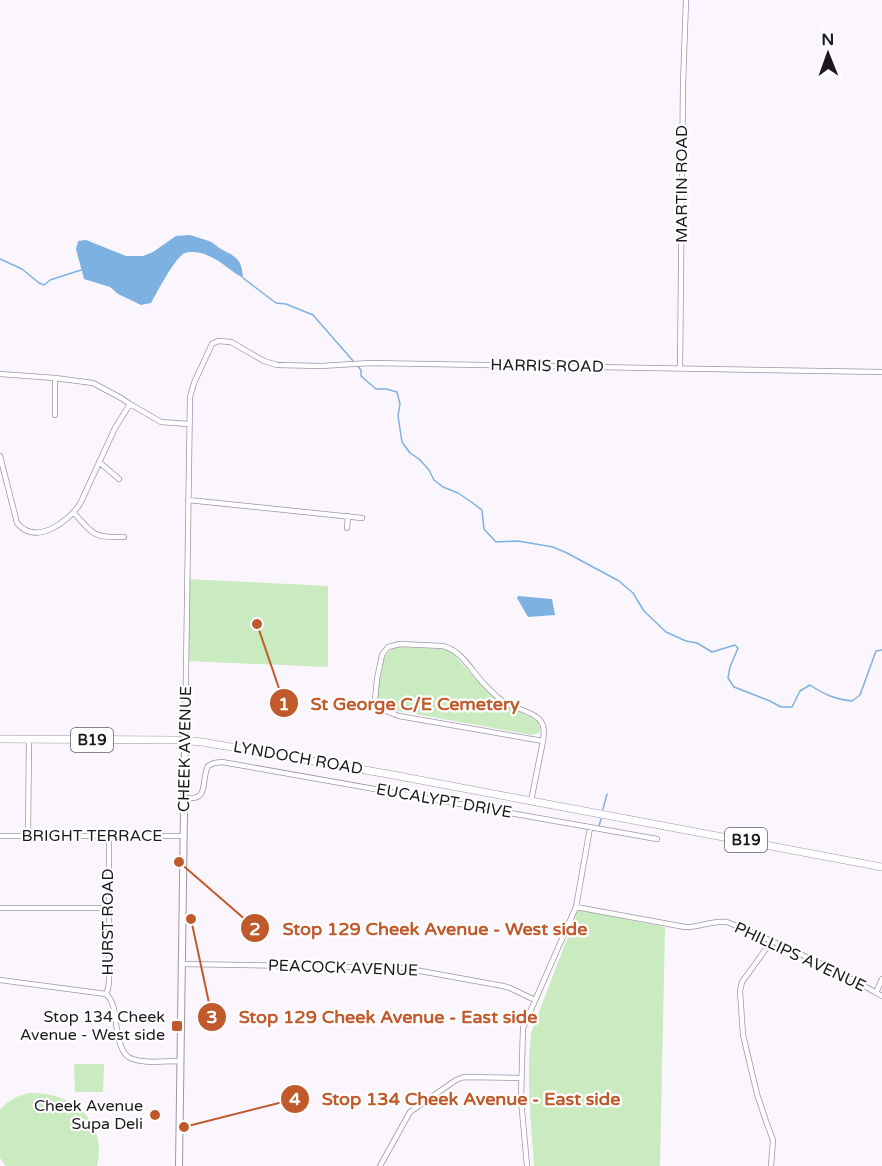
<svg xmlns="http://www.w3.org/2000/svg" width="882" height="1166" viewBox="0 0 882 1166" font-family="'Varela Round',sans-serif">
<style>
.green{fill:#caeabf}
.water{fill:#7db1e2}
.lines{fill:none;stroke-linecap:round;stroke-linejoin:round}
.stream{stroke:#7db1e2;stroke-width:1.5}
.street-casing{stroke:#9f95a4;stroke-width:6}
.secondary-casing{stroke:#9f95a4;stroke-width:8}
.primary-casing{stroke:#9f95a4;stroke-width:8}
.street{stroke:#fff;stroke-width:4.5}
.secondary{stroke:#fff;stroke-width:6}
.primary{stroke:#fff;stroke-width:7}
.poi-dot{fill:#c05a2c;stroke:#fff;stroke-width:2}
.labels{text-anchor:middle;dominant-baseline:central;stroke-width:4.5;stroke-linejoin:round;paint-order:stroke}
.shield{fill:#fff;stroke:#605d62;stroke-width:1.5}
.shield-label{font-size:15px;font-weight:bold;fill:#1c181e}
.street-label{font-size:16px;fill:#1c181e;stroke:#fff}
.poi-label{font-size:16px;fill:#1c181e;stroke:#fff;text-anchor:end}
.leader{fill:none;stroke:#c05a2c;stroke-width:2}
.callout-dot{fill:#c05a2c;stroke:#fff;stroke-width:2}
.mark-label{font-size:18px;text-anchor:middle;font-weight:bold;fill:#fff}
.callout-label{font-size:18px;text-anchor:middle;font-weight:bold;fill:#c05a2c;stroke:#fff;stroke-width:4.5;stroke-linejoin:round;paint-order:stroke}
</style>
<rect width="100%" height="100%" fill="#fbf6fd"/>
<path class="green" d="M 187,579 L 328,586 L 328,667 L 186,661 Z
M 399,647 L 440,649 L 446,650 L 454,655 L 494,698 L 501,703 L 537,721 L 540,728 L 539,733 L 532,735 L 387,709 L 381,705 L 377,695 L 383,659 L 392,649 Z
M 578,910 L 665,927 L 660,1166 L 534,1166 C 531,1122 526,1077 531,1033 Z
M 74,1064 L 104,1064 L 103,1092 L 75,1092 Z
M 29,1093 C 72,1091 108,1121 97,1166 L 6,1166 L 0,1158 L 0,1110 C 8,1100 17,1096 29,1093 Z"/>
<path class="water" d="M 190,235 C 196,237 203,239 209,241 C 214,243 217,247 221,249 C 237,257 242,260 243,278 C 232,272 222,262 211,257 C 204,253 190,250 183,254 C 174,260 157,292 151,303 L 141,305 L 118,294 L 110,287 L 84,279 L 76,249 L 78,241 L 86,240 L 126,256 L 143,256 L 153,252 L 176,236 Z
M 518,596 L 552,599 L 555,615 L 528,617 L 517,598 Z"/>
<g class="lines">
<path class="stream" d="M 0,259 L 22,269 L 39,283 L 44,285 L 50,280 L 81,270
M 243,278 L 276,303 L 286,304 L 313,315 L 361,370 L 361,376 L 376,389 L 386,389 L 397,392 L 400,404 L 398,416 L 402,442 L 410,453 L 419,459 L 429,470 L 434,480 L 443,487 L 458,493 L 470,501 L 482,510 L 484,529 L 496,542 L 518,541 L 553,547 L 567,553 L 619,581 L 633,593 L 644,611 L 666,632 L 686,641 L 697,643 L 712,652 L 735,645 L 738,648 L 730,667 L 728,678 L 734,687 L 770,701 L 781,707 L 792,707 L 800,691 L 810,685 C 825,695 835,699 852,701 L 860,695 L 876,651 L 882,650
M 603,809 L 607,794
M 599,826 L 601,819"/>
<defs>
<path id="street" d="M 680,368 L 683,85 L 686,0
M 0,374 L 55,378 L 93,383 L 121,398 L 130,404 L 161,422 L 189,424
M 55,415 L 55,378
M 0,456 L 17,523 C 36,546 68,522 80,504 L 115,428 L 130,404
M 99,462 L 119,479
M 188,500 L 362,518
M 74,513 C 94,535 93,538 124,537
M 347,528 L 348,516
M 185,740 L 190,397 L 194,383 L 212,344 L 218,341 L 231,342 L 264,361 L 277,365 L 321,366 L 370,363 L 882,372
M 184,798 C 211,801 200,782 208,766 L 214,763 L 222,762 L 657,839
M 531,801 L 543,741 C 544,733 545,725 539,719 C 529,710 512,708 501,700 C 495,695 489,689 484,684 C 471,670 462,651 443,646 L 400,644 L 388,647 L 382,655 L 377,679 L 375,700 L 377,704 L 386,711 L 399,716 L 543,741
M 0,836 L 184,836
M 28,836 L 29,740
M 109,836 L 109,982 L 108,989 L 106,994 C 112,999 114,1007 115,1015 C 116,1025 119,1048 126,1055 C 135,1065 168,1061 181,1061
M 576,907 L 685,927 C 699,928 712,920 727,922 C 780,944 832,967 882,996
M 0,908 L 109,908
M 183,964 L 404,968 L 503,986 L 510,988 L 535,1000
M 0,980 L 106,994
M 876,993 L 882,979
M 380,1166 L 410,1112 L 456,1080 L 464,1077 L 521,1078
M 527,1166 L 521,1099 L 523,1028 L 576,907 L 590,828
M 771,1166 L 773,1140 L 767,1124 L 757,1094 L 743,1035 L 740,991 L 742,982 L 771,942"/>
<path id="secondary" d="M 179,1166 L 185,740"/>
<path id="primary" d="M 0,739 L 178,740 L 202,742 L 388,774 L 882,867"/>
</defs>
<use href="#street" class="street-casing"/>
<use href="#secondary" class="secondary-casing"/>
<use href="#primary" class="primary-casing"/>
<use href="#street" class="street"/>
<use href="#secondary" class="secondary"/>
<use href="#primary" class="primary"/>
</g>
<g class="poi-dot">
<rect x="171" y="1020" width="12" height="12" rx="3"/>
<circle cx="155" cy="1115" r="6"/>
</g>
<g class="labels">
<g class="shield">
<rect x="71" y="728" width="42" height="24" rx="4.5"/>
<rect x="725" y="828" width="42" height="24" rx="4.5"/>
</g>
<g class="shield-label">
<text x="92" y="740">B19</text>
<text x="746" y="840">B19</text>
</g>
<g class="street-label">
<text transform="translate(682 184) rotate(-90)">MARTIN ROAD</text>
<text transform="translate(547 366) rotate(1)">HARRIS ROAD</text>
<text transform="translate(185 749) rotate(-89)">CHEEK AVENUE</text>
<text transform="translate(298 758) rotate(10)">LYNDOCH ROAD</text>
<text transform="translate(444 801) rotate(10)">EUCALYPT DRIVE</text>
<text x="92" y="836">BRIGHT TERRACE</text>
<text transform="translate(108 922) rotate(-90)">HURST ROAD</text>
<text transform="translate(800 957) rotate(25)">PHILLIPS AVENUE</text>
<text transform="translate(343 968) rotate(2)">PEACOCK AVENUE</text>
</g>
<g class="poi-label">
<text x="165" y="1017">Stop 134 Cheek<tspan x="165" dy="18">Avenue - West side</tspan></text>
<text x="143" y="1106">Cheek Avenue<tspan x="143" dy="18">Supa Deli</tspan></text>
</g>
</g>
<path class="leader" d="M257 624L284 703M179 862L255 928M191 919L212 1017M184 1127L295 1099"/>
<g class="callout-dot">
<circle cx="257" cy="624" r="6"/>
<circle cx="179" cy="862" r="6"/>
<circle cx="191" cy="919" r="6"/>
<circle cx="184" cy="1127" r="6"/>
<circle cx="284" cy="703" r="15"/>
<circle cx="255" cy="928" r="15"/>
<circle cx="212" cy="1017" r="15"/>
<circle cx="295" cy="1099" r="15"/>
</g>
<g class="mark-label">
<text x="284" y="710">1</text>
<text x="255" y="935">2</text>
<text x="212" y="1023">3</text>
<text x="295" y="1105">4</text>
</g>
<g class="callout-label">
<text x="415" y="710">St George C/E Cemetery</text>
<text x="435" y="935">Stop 129 Cheek Avenue - West side</text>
<text x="388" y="1023">Stop 129 Cheek Avenue - East side</text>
<text x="471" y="1105">Stop 134 Cheek Avenue - East side</text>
</g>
<g transform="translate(828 54) rotate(359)" stroke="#ffffff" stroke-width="4.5" paint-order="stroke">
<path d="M0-4.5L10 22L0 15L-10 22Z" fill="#1c181e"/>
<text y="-9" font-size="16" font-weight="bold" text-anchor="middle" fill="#1c181e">N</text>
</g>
</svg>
